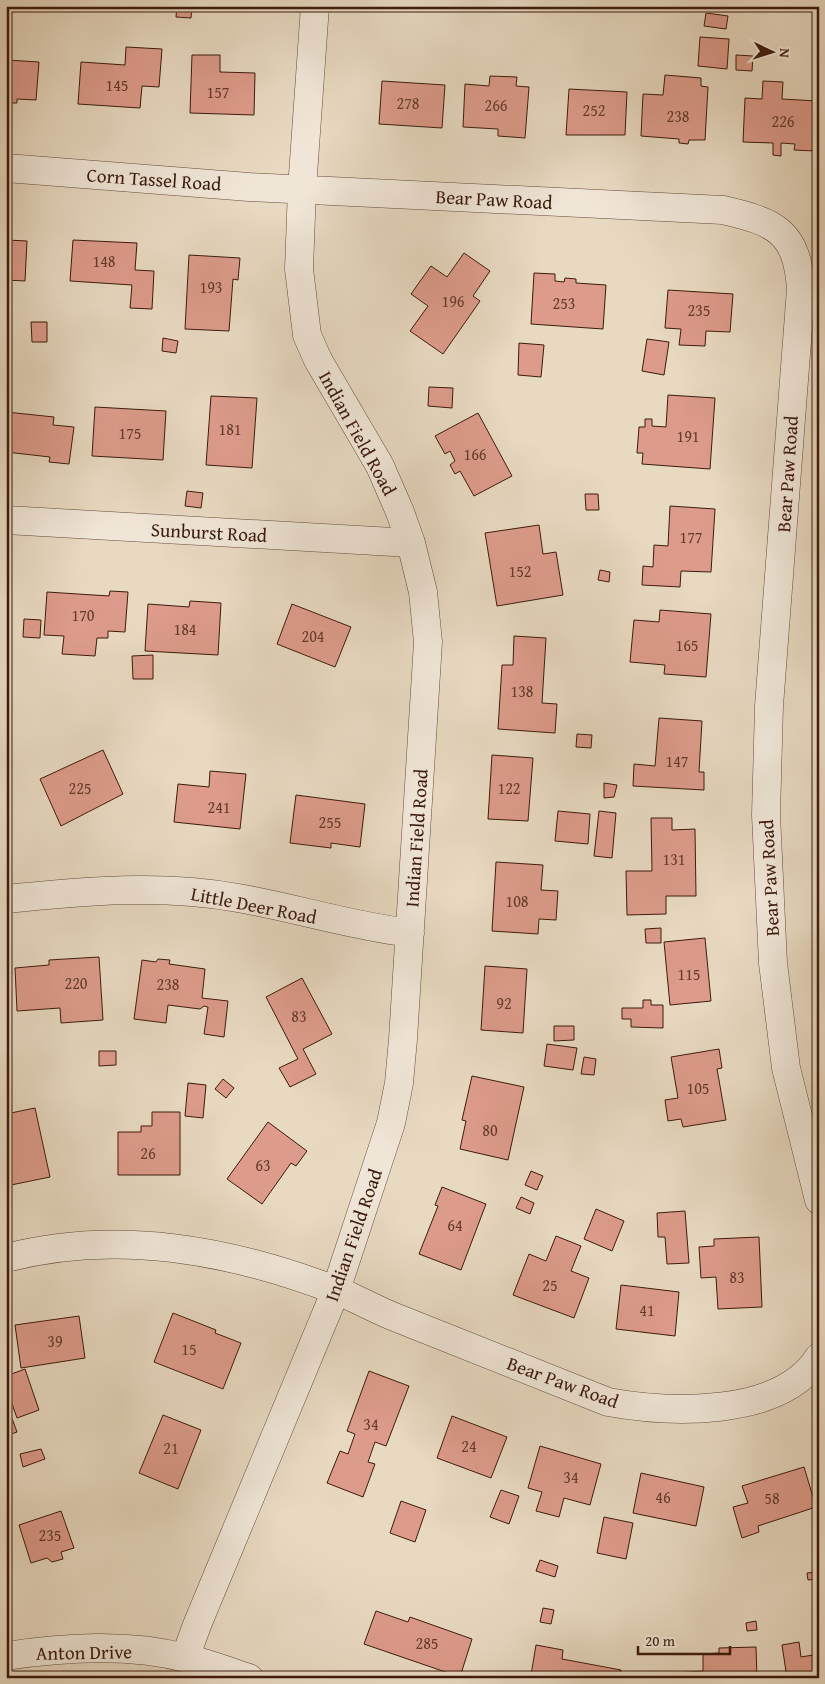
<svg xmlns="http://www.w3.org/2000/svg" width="825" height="1684" viewBox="0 0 825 1684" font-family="'Gentium Book Plus',serif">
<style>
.building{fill:#dd9b8b;stroke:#3d1b0d}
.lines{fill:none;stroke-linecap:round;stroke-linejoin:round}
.minor-casing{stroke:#684a3a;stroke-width:29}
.minor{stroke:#f0e6d7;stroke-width:28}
.labels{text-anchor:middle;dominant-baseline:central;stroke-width:4;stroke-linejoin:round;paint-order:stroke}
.number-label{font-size:16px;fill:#653b2c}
.street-label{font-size:19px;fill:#3d1b0d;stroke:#f0e6d7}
</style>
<rect width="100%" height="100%" fill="#e8d9c1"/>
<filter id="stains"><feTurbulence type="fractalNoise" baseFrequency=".004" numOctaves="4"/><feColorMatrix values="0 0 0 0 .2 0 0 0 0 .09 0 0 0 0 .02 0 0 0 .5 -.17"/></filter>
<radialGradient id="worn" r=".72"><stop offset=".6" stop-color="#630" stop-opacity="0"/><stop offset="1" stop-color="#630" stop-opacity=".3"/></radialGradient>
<path class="building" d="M 177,6 L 192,6 L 191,18 L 176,17 Z
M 706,13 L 728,16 L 726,29 L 704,26 Z
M 700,37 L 729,39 L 727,69 L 698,66 Z
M 126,47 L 162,49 L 159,87 L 142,86 L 140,108 L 78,104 L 81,62 L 125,65 Z
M 192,55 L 220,55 L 220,72 L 255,73 L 254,115 L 190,113 Z
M 736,55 L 753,56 L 752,71 L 736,70 Z
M 6,60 L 39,62 L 36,100 L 17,99 L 17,103 L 10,103 L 11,99 L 6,99 Z
M 665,75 L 701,78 L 701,86 L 708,87 L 705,140 L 689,140 L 688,144 L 679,143 L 679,139 L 641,136 L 643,94 L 663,95 Z
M 490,76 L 517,77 L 516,86 L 529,87 L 525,138 L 498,136 L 498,129 L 463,127 L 465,84 L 489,86 Z
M 382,81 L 445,85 L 442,128 L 379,124 Z
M 763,81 L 783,82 L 782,99 L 817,101 L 815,151 L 794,150 L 795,144 L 781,143 L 781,156 L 773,155 L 773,143 L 743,142 L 745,98 L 762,99 Z
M 569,89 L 627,92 L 625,135 L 566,135 Z
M 6,240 L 27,241 L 25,281 L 6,280 Z
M 73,240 L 137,243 L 135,270 L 154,271 L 152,309 L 130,308 L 132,285 L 70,281 Z
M 464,253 L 490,271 L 473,296 L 480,301 L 443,354 L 410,331 L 428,306 L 411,294 L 431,266 L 447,277 Z
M 189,255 L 240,258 L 238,280 L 233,279 L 229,331 L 185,329 Z
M 534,273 L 555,274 L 555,281 L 564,282 L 565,278 L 576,279 L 576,283 L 606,285 L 603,329 L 531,324 Z
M 668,290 L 733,294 L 730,332 L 706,331 L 705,346 L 679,345 L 681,329 L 665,328 Z
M 31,322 L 47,322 L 47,342 L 32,342 Z
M 163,338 L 178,341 L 176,353 L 162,351 Z
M 647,339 L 669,342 L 664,375 L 642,371 Z
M 519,343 L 544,345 L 541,377 L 518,375 Z
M 429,387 L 453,388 L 452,408 L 428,406 Z
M 668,395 L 715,398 L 710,469 L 642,464 L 643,453 L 637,453 L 639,427 L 645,427 L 645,419 L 652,419 L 652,426 L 666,427 Z
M 211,396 L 257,398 L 252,468 L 206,465 Z
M 95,407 L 166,411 L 163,460 L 92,456 Z
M 6,412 L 54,417 L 53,425 L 74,427 L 69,464 L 49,462 L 50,457 L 6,452 Z
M 478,413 L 512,476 L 474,496 L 460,471 L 455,474 L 450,465 L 455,461 L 450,451 L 445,454 L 435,436 Z
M 187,491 L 203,493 L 201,508 L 185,506 Z
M 585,494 L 598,494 L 599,510 L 586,510 Z
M 670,506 L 715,509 L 711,572 L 681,571 L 680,587 L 642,585 L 643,566 L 653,567 L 654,545 L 668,546 Z
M 539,525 L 543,554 L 556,552 L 563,595 L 497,606 L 485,533 Z
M 600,570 L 610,572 L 609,582 L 598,580 Z
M 110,591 L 128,592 L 125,632 L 108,631 L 108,638 L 97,638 L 95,656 L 62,654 L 64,636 L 44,635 L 47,592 L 109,596 Z
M 190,601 L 221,603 L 218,655 L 145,651 L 148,604 L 189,607 Z
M 292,604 L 351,627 L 335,667 L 277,644 Z
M 660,610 L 711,614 L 706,677 L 664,674 L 665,665 L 630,662 L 634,620 L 659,622 Z
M 24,619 L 41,620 L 40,638 L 23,637 Z
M 514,636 L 546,638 L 542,703 L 557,704 L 555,733 L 498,729 L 502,665 L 513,665 Z
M 153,655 L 153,679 L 133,679 L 132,656 Z
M 659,718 L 702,721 L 699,772 L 704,772 L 704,790 L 633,786 L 634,764 L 655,766 Z
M 577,734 L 592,735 L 591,748 L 576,747 Z
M 103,750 L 123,794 L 61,826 L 40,779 Z
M 492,755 L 533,758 L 528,821 L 488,819 Z
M 210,771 L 246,774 L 240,829 L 174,822 L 178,784 L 209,787 Z
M 604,783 L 617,785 L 614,797 L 604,798 Z
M 6,792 L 12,805 L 6,808 Z
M 296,795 L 365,804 L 360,847 L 331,843 L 331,848 L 290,843 Z
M 558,811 L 590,814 L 588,844 L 555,841 Z
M 599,811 L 616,813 L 612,858 L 594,856 Z
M 651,818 L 672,818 L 672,830 L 695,829 L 696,896 L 666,896 L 666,914 L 627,915 L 626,871 L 652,871 Z
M 496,862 L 543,865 L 541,890 L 558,891 L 556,920 L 539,919 L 538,934 L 492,931 Z
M 661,928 L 661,943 L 646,943 L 645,929 Z
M 705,938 L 711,1001 L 670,1005 L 664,942 Z
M 99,957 L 103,1020 L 61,1023 L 60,1008 L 17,1011 L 15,968 L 49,965 L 49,960 Z
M 158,959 L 170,960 L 169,964 L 205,969 L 202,998 L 228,1001 L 224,1037 L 204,1034 L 208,1007 L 204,1006 L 200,1009 L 168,1005 L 166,1023 L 134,1019 L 142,960 L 156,962 Z
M 485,966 L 527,969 L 523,1033 L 481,1030 Z
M 302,978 L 332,1034 L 303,1049 L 316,1074 L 290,1087 L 279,1068 L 298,1059 L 266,997 Z
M 643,1000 L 651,1000 L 651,1005 L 663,1005 L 663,1028 L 631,1027 L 631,1019 L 622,1019 L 622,1008 L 643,1008 Z
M 554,1026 L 574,1026 L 574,1040 L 554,1041 Z
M 547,1044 L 577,1048 L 573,1070 L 544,1066 Z
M 719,1049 L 722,1068 L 717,1069 L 726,1120 L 683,1127 L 681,1119 L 668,1121 L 665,1100 L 678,1098 L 671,1057 Z
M 99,1051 L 116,1051 L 116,1065 L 99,1066 Z
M 584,1057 L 596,1059 L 594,1075 L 581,1074 Z
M 472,1076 L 524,1087 L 508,1160 L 460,1149 L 466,1121 L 462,1120 Z
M 223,1079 L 234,1088 L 226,1098 L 215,1089 Z
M 188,1083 L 206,1085 L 203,1118 L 185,1116 Z
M 35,1108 L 50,1177 L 6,1186 L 6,1114 Z
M 152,1112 L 180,1112 L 180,1175 L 118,1175 L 118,1132 L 141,1132 L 141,1126 L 152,1126 Z
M 268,1122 L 307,1151 L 296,1166 L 291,1163 L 262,1204 L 227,1179 Z
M 531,1171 L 543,1176 L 537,1190 L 525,1185 Z
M 442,1187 L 486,1204 L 461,1270 L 419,1254 L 438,1206 L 435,1205 Z
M 521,1197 L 534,1203 L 530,1214 L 516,1208 Z
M 596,1209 L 624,1221 L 612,1251 L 584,1239 Z
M 685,1211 L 689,1263 L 667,1264 L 665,1237 L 658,1237 L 657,1213 Z
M 556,1236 L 581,1246 L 571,1271 L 589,1278 L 574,1318 L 513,1295 L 529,1254 L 546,1261 Z
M 759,1237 L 762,1307 L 718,1309 L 716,1277 L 701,1278 L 699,1247 L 714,1246 L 714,1239 Z
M 621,1285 L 679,1292 L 675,1336 L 616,1329 Z
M 173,1313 L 216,1330 L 215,1333 L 241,1343 L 223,1389 L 154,1362 Z
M 79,1316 L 85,1358 L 21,1368 L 15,1325 Z
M 25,1369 L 39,1410 L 17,1418 L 6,1387 L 6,1376 Z
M 369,1371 L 409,1386 L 386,1446 L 375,1442 L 368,1462 L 375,1464 L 363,1497 L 327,1483 L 340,1451 L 348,1454 L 355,1434 L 347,1431 Z
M 6,1402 L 17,1432 L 6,1436 Z
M 163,1415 L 201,1430 L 178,1489 L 139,1473 Z
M 452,1416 L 507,1437 L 491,1478 L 437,1458 Z
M 540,1446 L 601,1464 L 590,1505 L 564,1498 L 559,1517 L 536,1511 L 542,1492 L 528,1488 Z
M 41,1449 L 45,1459 L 23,1467 L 20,1454 Z
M 804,1467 L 816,1507 L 758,1526 L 759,1532 L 742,1538 L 733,1507 L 748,1503 L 742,1486 Z
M 641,1473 L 704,1487 L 696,1526 L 633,1513 Z
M 501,1490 L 519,1496 L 509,1524 L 490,1517 Z
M 401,1501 L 426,1510 L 415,1542 L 390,1533 Z
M 61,1511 L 74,1548 L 61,1552 L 63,1559 L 52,1562 L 47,1558 L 31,1563 L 19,1525 Z
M 604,1517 L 633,1523 L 626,1559 L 597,1553 Z
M 540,1560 L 558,1566 L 555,1577 L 536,1571 Z
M 818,1572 L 819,1579 L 808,1580 L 807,1573 Z
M 543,1608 L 554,1610 L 551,1624 L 540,1622 Z
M 376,1611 L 408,1622 L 410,1617 L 472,1639 L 460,1677 L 364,1644 Z
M 756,1621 L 757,1630 L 747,1631 L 746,1623 Z
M 799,1642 L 801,1657 L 819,1654 L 819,1678 L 787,1678 L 782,1645 Z
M 536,1645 L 563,1650 L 562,1659 L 621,1670 L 620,1678 L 572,1678 L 573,1675 L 560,1672 L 559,1678 L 531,1675 Z
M 756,1647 L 757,1678 L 676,1678 L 676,1673 L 703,1671 L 703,1654 L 719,1653 L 719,1648 Z"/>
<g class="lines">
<defs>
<path id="minor" d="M 6,168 L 249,187 L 723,210 C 775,222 797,231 801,289 L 769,706 L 766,815 L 773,963 L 786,1068 L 819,1200
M 6,520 L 411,543
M 6,899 C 83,891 162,884 238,898 C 296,908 351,926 410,933
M 6,1258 C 118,1229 230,1250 335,1290 C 356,1298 376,1310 397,1318 C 468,1346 538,1374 608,1402 C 669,1413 781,1418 819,1357
M 6,1656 C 65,1647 128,1643 186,1658 C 207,1663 228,1671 249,1678
M 185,1658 L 197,1625 L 336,1290 L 391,1123 L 399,1083 L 403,1039 L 428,642 L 423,592 L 411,543 L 400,512 L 380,466 L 318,360 L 307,335 L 299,269 L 302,189 L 315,6"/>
</defs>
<use href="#minor" class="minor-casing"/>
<use href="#minor" class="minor"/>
</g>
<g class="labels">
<g class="number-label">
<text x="117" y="85">145</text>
<text x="218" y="92">157</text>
<text x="408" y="103">278</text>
<text x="496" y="105">266</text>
<text x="594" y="110">252</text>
<text x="678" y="116">238</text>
<text x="783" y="121">226</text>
<text x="104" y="261">148</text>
<text x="211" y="287">193</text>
<text x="453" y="301">196</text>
<text x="564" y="303">253</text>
<text x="699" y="310">235</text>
<text x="230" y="429">181</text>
<text x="130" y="433">175</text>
<text x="688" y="436">191</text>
<text x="475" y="454">166</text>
<text x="691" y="537">177</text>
<text x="520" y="571">152</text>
<text x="83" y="615">170</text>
<text x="185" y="629">184</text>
<text x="313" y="636">204</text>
<text x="687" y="645">165</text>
<text x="522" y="691">138</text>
<text x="677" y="761">147</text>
<text x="80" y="788">225</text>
<text x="509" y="788">122</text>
<text x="219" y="807">241</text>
<text x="330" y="822">255</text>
<text x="674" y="859">131</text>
<text x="517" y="901">108</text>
<text x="689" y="974">115</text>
<text x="76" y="983">220</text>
<text x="168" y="984">238</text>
<text x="504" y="1003">92</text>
<text x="299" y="1016">83</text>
<text x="698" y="1088">105</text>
<text x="490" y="1130">80</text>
<text x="148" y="1153">26</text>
<text x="263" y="1165">63</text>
<text x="455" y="1225">64</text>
<text x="737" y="1277">83</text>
<text x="550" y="1285">25</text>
<text x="647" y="1310">41</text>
<text x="55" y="1341">39</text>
<text x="189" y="1349">15</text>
<text x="371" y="1424">34</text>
<text x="469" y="1446">24</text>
<text x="171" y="1448">21</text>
<text x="571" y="1477">34</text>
<text x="663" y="1497">46</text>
<text x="772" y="1498">58</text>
<text x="50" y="1535">235</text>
<text x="427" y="1643">285</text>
</g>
<g class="street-label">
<text transform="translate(154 179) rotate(4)">Corn Tassel Road</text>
<text transform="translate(494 199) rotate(3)">Bear Paw Road</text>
<text transform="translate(358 433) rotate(61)">Indian Field Road</text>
<text transform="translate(787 474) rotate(-86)">Bear Paw Road</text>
<text transform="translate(209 532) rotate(3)">Sunburst Road</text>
<text transform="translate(416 838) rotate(-86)">Indian Field Road</text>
<text transform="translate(769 878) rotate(-93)">Bear Paw Road</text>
<text transform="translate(254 905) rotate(11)">Little Deer Road</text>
<text transform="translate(353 1235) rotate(-71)">Indian Field Road</text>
<text transform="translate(563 1382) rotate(20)">Bear Paw Road</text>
<text transform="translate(84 1652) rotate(-1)">Anton Drive</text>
</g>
</g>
<rect width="825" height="1684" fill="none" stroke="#e8d9c1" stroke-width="25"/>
<rect x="8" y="8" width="810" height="1669" fill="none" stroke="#3d1b0d" stroke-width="2.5"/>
<rect x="12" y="12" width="800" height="1659" fill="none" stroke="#3d1b0d"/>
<g transform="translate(772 52) rotate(94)" stroke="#f0e6d7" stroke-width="4" paint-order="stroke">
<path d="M0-4L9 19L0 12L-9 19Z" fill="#3d1b0d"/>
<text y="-8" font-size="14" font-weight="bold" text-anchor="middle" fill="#3d1b0d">N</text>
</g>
<path d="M638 1646v8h92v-8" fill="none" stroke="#3d1b0d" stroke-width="2.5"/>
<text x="645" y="1646" font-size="15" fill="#3d1b0d" stroke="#f0e6d7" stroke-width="4" paint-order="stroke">20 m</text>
<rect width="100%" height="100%" filter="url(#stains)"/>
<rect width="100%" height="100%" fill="url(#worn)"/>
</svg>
